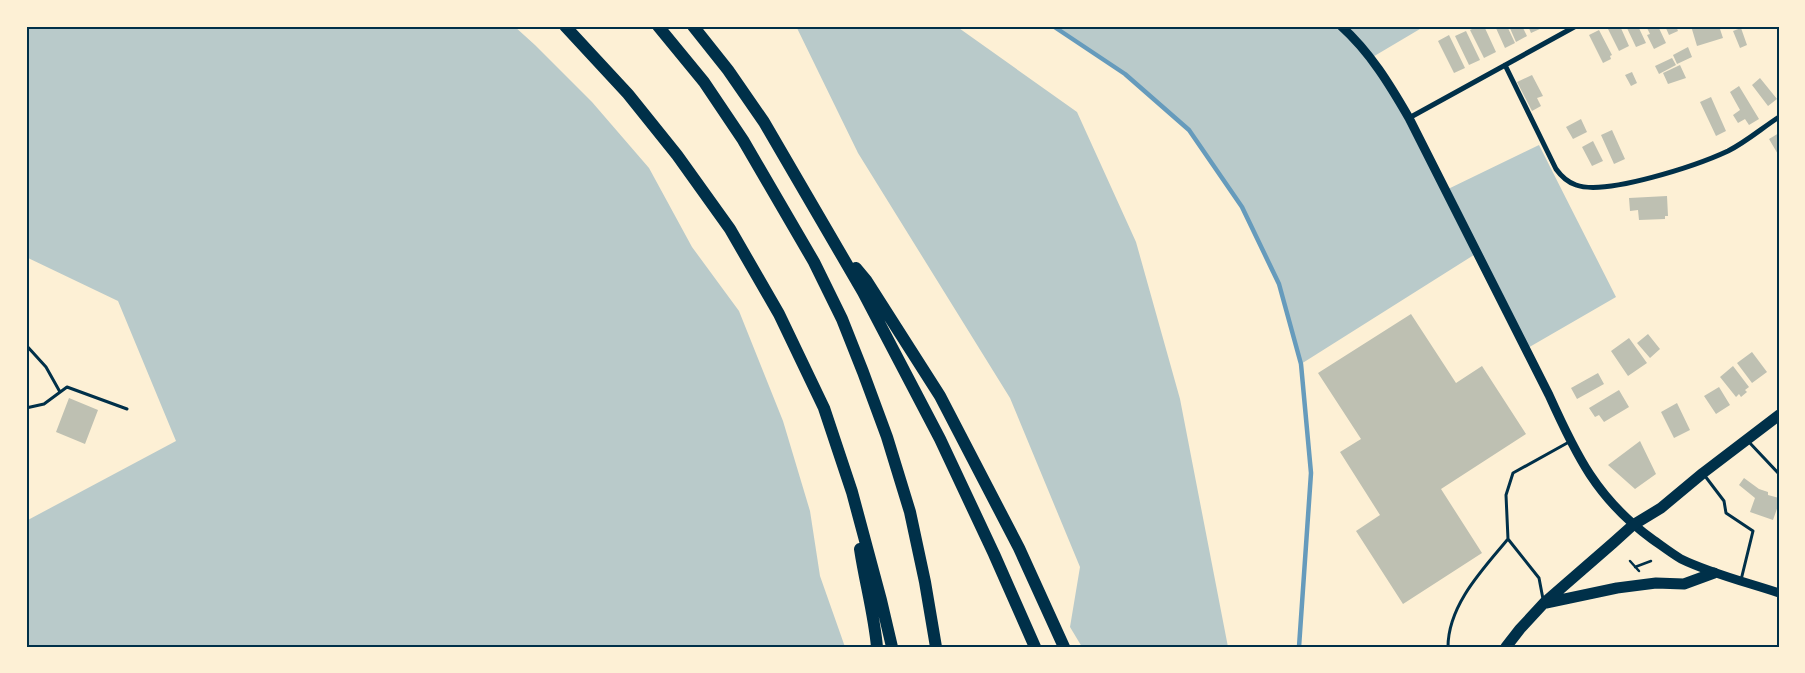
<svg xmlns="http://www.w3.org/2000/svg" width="1805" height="673" viewBox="0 0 1805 673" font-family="'Times New Roman',serif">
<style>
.green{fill:#b9caca}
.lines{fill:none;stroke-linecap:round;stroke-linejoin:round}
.stream{stroke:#669bbc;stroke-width:4.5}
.building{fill:#bec0b2}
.path{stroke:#003049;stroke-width:2.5}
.service{stroke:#003049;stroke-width:3}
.minor{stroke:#003049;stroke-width:5}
.tertiary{stroke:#003049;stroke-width:9}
.primary{stroke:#003049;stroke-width:11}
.motorway{stroke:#003049;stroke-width:12}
.neatline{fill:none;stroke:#003049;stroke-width:2}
</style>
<rect width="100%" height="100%" fill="#fdf0d5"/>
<path class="green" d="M 26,26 L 514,26 L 535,45 L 592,102 L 649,168 L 692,247 L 739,311 L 783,421 L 810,511 L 820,576 L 845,647 L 26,647 L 26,521 L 176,441 L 118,301 L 26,257 Z
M 796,26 L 956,26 L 1077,112 L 1136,242 L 1180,399 L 1228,647 L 1082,647 L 1070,627 L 1080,567 L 1010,398 L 858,153 Z
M 1053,26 L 1425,26 L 1371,58 L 1446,190 L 1539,145 L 1616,297 L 1526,349 L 1477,253 L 1301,364 L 1279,284 L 1242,207 L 1189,130 L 1125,74 Z"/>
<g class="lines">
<path class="stream" d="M 1053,26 L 1125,74 L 1189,130 L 1242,207 L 1279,284 L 1301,364 L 1311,473 L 1299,647"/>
</g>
<path class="building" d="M 1478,26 L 1484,26 L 1496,52 L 1484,58 L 1470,30 Z
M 1495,26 L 1507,26 L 1515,43 L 1505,48 Z
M 1509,26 L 1522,26 L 1527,36 L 1516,42 Z
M 1528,26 L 1541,26 L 1542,28 L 1531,33 Z
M 1609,26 L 1620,26 L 1629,46 L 1619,51 L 1607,27 Z
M 1626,26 L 1638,26 L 1646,43 L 1636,47 Z
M 1646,26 L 1658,26 L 1666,43 L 1654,49 L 1647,35 L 1650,34 Z
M 1665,26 L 1676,26 L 1678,31 L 1669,35 Z
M 1691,26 L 1719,26 L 1723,38 L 1697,46 Z
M 1741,28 L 1747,45 L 1740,48 L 1733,31 Z
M 1599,30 L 1612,55 L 1610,56 L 1611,59 L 1603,63 L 1589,35 Z
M 1466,31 L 1480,60 L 1469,65 L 1455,36 Z
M 1449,35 L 1465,68 L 1454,73 L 1438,41 Z
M 1688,47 L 1692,57 L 1677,64 L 1673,55 Z
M 1672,58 L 1676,65 L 1659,74 L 1655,66 Z
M 1680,65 L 1686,78 L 1668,84 L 1663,73 Z
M 1632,72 L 1637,83 L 1631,86 L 1625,75 Z
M 1532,75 L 1543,96 L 1537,98 L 1541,106 L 1532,111 L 1517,82 Z
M 1760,78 L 1777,99 L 1768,106 L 1752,85 Z
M 1739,86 L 1759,119 L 1749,125 L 1745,119 L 1738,123 L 1733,115 L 1740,110 L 1730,92 Z
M 1711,97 L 1726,131 L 1716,136 L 1700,102 Z
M 1581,119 L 1587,132 L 1573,139 L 1566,127 Z
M 1612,130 L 1625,159 L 1614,164 L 1601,135 Z
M 1779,133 L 1779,156 L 1769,139 Z
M 1593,141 L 1603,161 L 1592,166 L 1582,147 Z
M 1667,196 L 1668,216 L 1665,216 L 1665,219 L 1639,220 L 1638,210 L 1630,211 L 1629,198 Z
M 1411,314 L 1456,383 L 1482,366 L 1526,434 L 1441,489 L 1482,553 L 1403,604 L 1356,531 L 1380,515 L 1340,452 L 1361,439 L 1318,373 Z
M 1648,334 L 1660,349 L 1650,358 L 1637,343 Z
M 1629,338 L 1647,363 L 1628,376 L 1611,351 Z
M 1752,352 L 1767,372 L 1752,383 L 1737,363 Z
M 1733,366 L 1749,387 L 1745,390 L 1747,392 L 1741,397 L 1739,394 L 1736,397 L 1720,377 Z
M 1598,373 L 1604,384 L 1577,399 L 1571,388 Z
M 1719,387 L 1730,405 L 1716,414 L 1704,396 Z
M 1619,390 L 1629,407 L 1604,422 L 1599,415 L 1595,417 L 1589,408 Z
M 69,398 L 98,410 L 85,444 L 56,432 Z
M 1677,403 L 1690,430 L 1674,438 L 1661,412 Z
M 1640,441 L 1656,474 L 1635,489 L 1608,465 Z
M 1744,478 L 1759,489 L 1768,492 L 1768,495 L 1779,498 L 1779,503 L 1773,520 L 1750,512 L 1755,498 L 1739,485 Z"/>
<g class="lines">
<path class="path" d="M 1630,561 L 1639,571
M 1635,567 L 1651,561"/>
<path class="service" d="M 1273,27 L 1274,26
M 26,345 L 46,367 L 60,392
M 26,408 L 44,404 L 67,387 L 127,409
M 1748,441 L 1779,474
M 1705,476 L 1724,501 L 1726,513 L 1753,531 L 1741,580
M 1508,539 L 1539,578 L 1543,599
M 1448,647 C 1448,605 1483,569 1508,539 L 1506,495 L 1513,473 L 1569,442"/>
<path class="minor" d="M 1505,65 L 1556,169 C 1561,176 1567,182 1576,185 C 1606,196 1698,165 1728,151 C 1746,142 1762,128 1779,117
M 1409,118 L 1576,26"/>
<path class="tertiary" d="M 1341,26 C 1370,52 1390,85 1409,118 L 1549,395 C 1576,455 1597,499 1652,539 C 1662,546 1671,553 1681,559 C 1712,574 1746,582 1779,593"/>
<path class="primary" d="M 1546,603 L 1617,588 L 1656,583 L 1684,584 L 1714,573
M 1506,647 L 1520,629 L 1544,603 L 1613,543 L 1633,525 L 1661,508 L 1703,473 L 1779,415"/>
<path class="motorway" d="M 565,26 L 628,94 L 677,155 L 730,229 L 779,314 L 824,408 L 852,492 L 881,600 L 892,647
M 658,26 L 704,82 L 743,140 L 814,262 L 842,319 L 863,372 L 887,437 L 910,512 L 925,582 L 936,647
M 693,26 L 728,70 L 764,122 L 863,292 L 940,439 L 994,554 L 1035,647
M 856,268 L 866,280 L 940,396 L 1019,548 L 1064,647
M 860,549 C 865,582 874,614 877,647"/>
</g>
<rect width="1805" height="673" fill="none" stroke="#fdf0d5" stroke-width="55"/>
<rect x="28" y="28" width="1750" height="618" class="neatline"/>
</svg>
